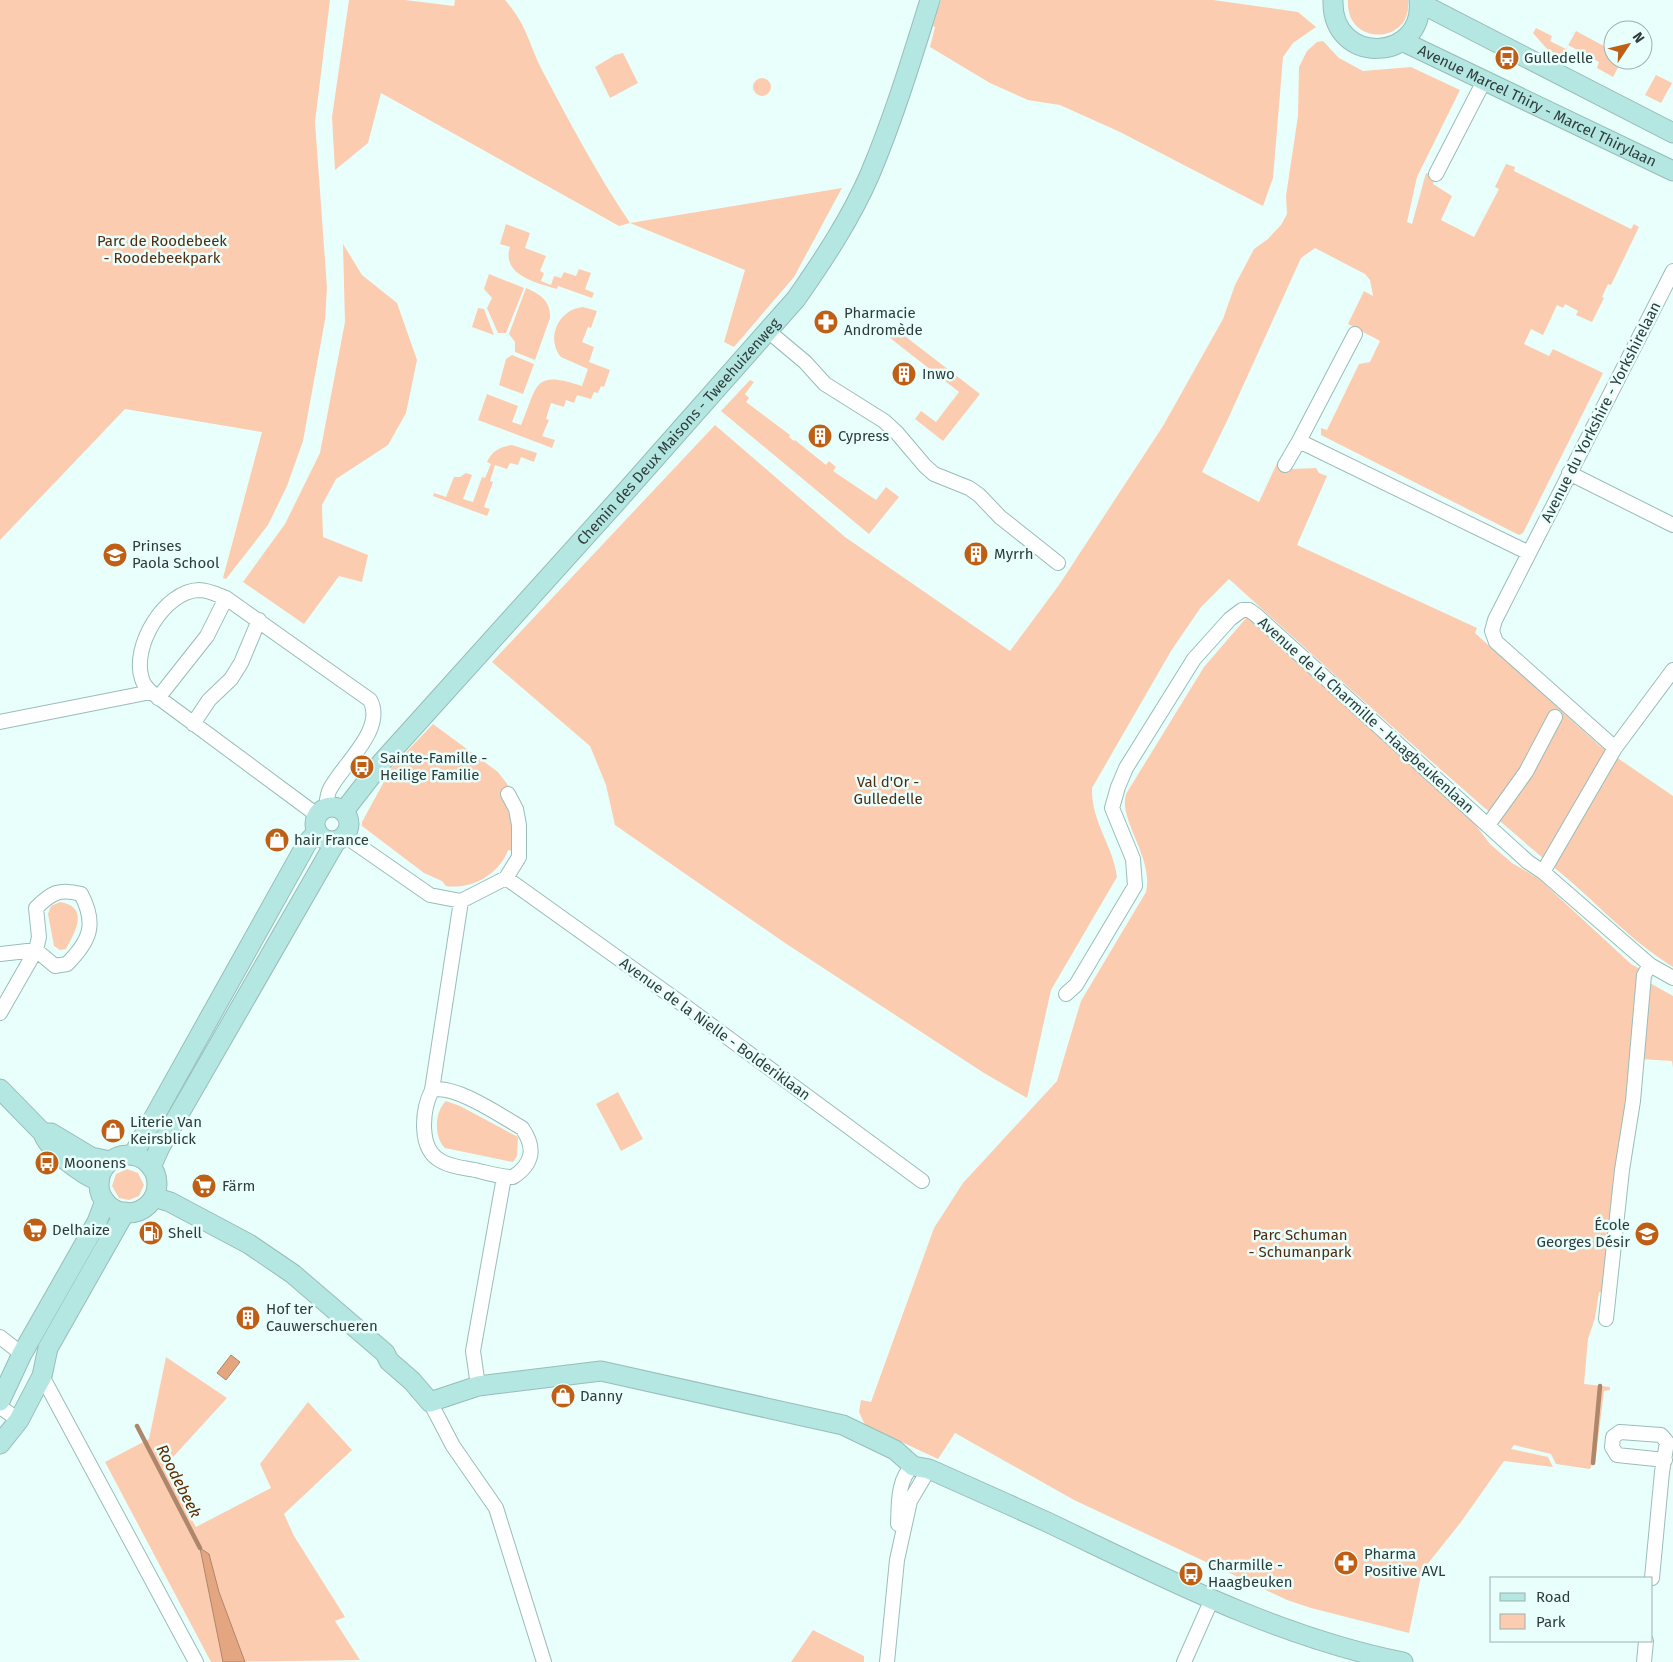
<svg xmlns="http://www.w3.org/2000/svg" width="1673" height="1662" viewBox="0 0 1673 1662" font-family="'Fira Sans',sans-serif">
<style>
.green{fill:#fcccb0}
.water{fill:#e3a681;stroke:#ad866c}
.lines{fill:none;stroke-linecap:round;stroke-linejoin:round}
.stream{stroke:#ad866c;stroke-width:4.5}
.street-casing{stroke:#99bdb8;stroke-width:16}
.secondary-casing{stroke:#99bdb8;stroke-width:21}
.street{stroke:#fff;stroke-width:14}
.secondary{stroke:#b4e6e2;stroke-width:19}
.labels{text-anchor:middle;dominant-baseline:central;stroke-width:5;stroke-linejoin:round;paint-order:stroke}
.poi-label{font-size:15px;fill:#2e3d3b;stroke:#e9fffc;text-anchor:start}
.street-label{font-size:15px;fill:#2e3d3b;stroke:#e9fffc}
.park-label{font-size:15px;fill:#532b0f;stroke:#e9fffc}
.water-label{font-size:16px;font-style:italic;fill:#622b00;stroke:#e9fffc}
</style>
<rect width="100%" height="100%" fill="#e9fffc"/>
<path class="green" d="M 0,0 L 330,0 L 315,122 L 327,288 L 325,320 L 303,441 L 287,486 L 268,525 L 226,579 L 223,578 L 262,432 L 125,409 L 0,540 Z
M 349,0 L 405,0 L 454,6 L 455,0 L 505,0 C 527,25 528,42 542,70 C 570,123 597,174 630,223 L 842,188 L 794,277 L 734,347 L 724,342 L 745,270 L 630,223 L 619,226 L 381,93 L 368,143 L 335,170 L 332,117 Z
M 941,0 L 1213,0 L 1298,12 L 1316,27 L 1293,43 L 1283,57 L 1273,178 L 1263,206 L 1120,132 L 1060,105 L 1028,100 L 990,83 L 930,47 L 935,27 L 933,26 Z
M 1348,0 L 1408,0 C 1413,45 1345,47 1348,0 Z
M 1536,28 L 1552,36 L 1550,41 L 1566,49 L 1576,31 L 1613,51 L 1613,60 L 1622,60 L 1613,77 L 1597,68 L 1599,62 L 1568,45 L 1564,57 L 1548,50 L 1533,33 Z
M 1323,41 L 1339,58 L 1363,71 L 1411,67 L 1460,90 L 1417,177 L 1407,222 L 1412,224 L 1426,173 L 1435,177 L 1433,184 L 1452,196 L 1441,220 L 1474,237 L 1499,189 L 1495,187 L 1506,164 L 1515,167 L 1514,171 L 1631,229 L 1634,224 L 1639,227 L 1611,285 L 1608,284 L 1602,297 L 1604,298 L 1592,322 L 1576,315 L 1578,311 L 1565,304 L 1563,308 L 1557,305 L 1543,335 L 1531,329 L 1524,344 L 1549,356 L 1553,349 L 1603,373 L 1523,533 L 1519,535 L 1321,435 L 1321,428 L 1327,430 L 1359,364 L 1370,362 L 1380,341 L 1348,324 L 1364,291 L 1373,296 L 1370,280 L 1365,274 L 1315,248 L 1301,258 L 1227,421 L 1202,472 L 1259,502 L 1278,461 L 1292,469 L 1316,468 L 1319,473 L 1327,476 L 1297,545 L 1477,628 L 1475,633 L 1600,746 L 1673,796 L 1673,967 C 1631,941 1600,906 1563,875 C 1449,779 1339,679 1229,579 L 1201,607 L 1171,651 L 1092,788 C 1091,822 1113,845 1117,877 L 1051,990 L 1027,1098 L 984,1073 L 785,943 L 615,825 L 606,785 L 590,746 L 492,662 L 715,425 L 845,537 L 1010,651 L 1059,585 L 1163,426 L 1223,319 L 1235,285 L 1254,249 L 1268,239 L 1281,225 L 1287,214 L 1286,196 L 1298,116 L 1299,67 L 1307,51 L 1317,42 Z
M 623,53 L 638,83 L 610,98 L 595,67 L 615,55 Z
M 1656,75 L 1672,83 L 1661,103 L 1645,95 Z
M753 87a9 9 0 1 1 18 0a9 9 0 1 1-18 0Z
M 506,224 L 530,233 L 525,248 L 546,256 L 540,271 L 544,273 L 541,281 L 551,285 L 554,276 L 561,278 L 564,272 L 576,276 L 579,269 L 591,273 L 585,289 L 594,293 L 592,298 L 558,286 L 557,289 C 537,283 501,275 510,247 L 500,244 Z
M 343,244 L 362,275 L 397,303 L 417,360 L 406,413 L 388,445 L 336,479 L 322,505 L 323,537 L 368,555 L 362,582 L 339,576 L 304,624 L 243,582 L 285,524 L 320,453 L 345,322 Z
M 489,274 L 524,288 L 506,333 L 498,333 L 487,308 L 492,298 L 484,289 Z
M 526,288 C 540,294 551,301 550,318 L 535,360 L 515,352 L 515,342 L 509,334 Z
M 583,307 L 597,311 L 591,328 L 588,327 L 582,342 L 594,347 L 589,362 L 610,370 L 604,387 L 601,386 L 598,393 L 594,392 L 591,399 L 577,395 L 574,403 L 566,400 L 564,407 L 551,403 L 546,419 L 549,420 L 542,436 L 555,440 L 552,448 L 478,420 L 487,394 L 518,406 L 512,422 L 521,425 C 538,386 532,369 582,386 L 588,369 L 561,357 C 545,338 559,309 583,307 Z
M 478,308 L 484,309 L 494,335 L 472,327 Z
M 897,330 L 980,394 L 943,441 L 915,419 L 921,411 L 936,422 L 959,392 L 890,338 Z
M 512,355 L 534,364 L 523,394 L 499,385 L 506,359 Z
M 750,380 L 754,382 L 745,394 L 749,398 L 746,402 L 790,435 L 789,437 L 794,441 L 795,440 L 826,465 L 829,461 L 836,467 L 833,471 L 876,500 L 886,487 L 899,497 L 869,534 L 721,411 Z
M 512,445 L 537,453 L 534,462 L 521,457 L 518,465 L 510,463 L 507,469 L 495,465 L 490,481 L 493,482 L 484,507 L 490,509 L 487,516 L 433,496 L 434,493 L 446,497 L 454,477 L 460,477 L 466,473 L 472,475 L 463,499 L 473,502 L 482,477 L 485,478 L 491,464 L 487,462 C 492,451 500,447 512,445 Z
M 1247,617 L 1255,621 L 1468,815 L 1490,844 L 1512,863 L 1539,879 L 1631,964 L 1640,969 L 1608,1293 L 1599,1292 L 1595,1318 L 1588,1339 L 1584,1384 L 1610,1387 L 1610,1390 L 1604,1391 L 1595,1464 L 1592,1463 L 1590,1469 L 1556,1464 L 1551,1454 L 1514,1445 L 1511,1449 L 1548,1457 L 1553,1467 L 1504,1461 L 1461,1522 L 1422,1571 L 1409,1633 L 1311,1608 L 1287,1600 L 1074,1500 L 955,1433 L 938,1459 L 865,1425 L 859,1412 L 861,1400 L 871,1402 L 934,1228 L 963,1183 L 1057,1081 L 1081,1001 L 1146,892 C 1154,858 1118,820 1126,794 L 1204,667 Z
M 433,724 L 498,772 L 511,789 L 503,800 C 512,816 514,832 513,851 L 508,850 C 500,874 471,890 446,886 L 442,881 L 424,873 L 362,826 L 362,822 L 392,767 Z
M 60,902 C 90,907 75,932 66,949 L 60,950 L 54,946 L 48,914 L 51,906 Z
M 1648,982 L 1673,996 L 1673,1068 L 1672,1061 L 1640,1059 Z
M 618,1092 L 643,1139 L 621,1151 L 596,1104 Z
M 446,1101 L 460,1106 L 518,1137 L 517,1156 L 513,1162 L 445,1148 C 434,1138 434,1112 446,1101 Z
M 127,1169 L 138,1173 L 144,1185 L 139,1196 L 129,1200 L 119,1198 L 112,1186 L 116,1174 Z
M 166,1357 L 227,1398 L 163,1468 L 196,1527 L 271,1488 L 260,1464 L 308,1402 L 352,1450 L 284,1514 L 294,1536 L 345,1617 L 335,1621 L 360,1660 L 211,1662 L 105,1462 L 149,1439 Z
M 813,1630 L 864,1656 L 864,1662 L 791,1662 Z"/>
<path class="water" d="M 231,1355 L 240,1362 L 226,1380 L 217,1373 Z
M 200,1548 L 209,1554 L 219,1592 L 245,1662 L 223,1662 Z"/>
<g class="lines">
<path class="stream" d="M 137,1426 L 200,1548
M 1593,1463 L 1600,1386"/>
<defs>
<path id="street" d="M 1436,174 L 1484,81
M 768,331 L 805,362 L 825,384 L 884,421 L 897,433 L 925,466 L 934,474 L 969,488 L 979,495 L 1000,517 L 1058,563
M 1355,334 L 1299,441 L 1527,552
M 1285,465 L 1299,441
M 1569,473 L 1673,525
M 158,698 L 207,636 L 226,598
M 0,722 L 151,692
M 193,724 L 209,700 L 231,679 L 241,663 L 259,620
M 1615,748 L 1496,642 L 1492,631 L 1495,620 L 1673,271
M 317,815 L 151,692 C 148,689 143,684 142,679 C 131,647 164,591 199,590 C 208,590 218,595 226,598 L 370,700 C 386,729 343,764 330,789 C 327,794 327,801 326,808
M 1488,825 L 1526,772 L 1555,717
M 345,836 L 430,895 L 461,901 L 506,878 L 519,857 L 519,825 L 516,809 L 508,794
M 1543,872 L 1615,748 L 1673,670
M 506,878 L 685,1006 L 922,1181
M 0,954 L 36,950 L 55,966 L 67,964 C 90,941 97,924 81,894 C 59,888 51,893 36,908 L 39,937 L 36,950 L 0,1013
M 1066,994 L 1076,985 L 1135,886 L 1133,859 L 1112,808 L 1118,787 L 1126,768 L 1194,659 L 1230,619 L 1242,610 L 1249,610 L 1256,615 L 1528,862 L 1543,872 L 1650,965 L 1673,978
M 432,1090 C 455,1084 501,1116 522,1128 C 536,1148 533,1164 513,1177 C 500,1177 488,1173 475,1170 C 464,1168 451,1167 441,1161 C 418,1149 422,1110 432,1090 L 461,901
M 1606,1319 L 1622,1170 L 1633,1101 L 1644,975 L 1650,965
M 0,1337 L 22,1354
M 42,1376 L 196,1662
M 478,1386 L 473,1351 L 504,1177
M 430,1402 L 453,1446 L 496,1508 L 544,1662
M 0,1407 L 19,1420
M 898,1524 C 899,1505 897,1479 913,1466
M 1652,1578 L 1662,1472 L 1667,1442 L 1661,1435 L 1620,1432 L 1613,1437 L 1612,1447 L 1617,1455 L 1665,1460
M 887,1662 L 897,1560 L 910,1501 L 929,1469
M 1184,1662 L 1212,1599
M 1644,1662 L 1646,1641"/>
<g id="secondary">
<path d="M 1333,0 C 1331,67 1426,62 1419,0"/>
<path d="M 1420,3 L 1673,133"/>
<path id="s1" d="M 1402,41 L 1673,171"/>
<circle cx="332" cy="824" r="17"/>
<path id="s2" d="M 344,811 L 382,762 L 620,498 L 796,299 C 824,259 851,218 870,174 C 894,117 912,58 930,0"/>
<path d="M 0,1089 L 43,1133 C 47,1149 83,1175 99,1181"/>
<path d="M 44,1133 L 51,1133 L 91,1157 L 110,1161"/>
<path d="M 133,1155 L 307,843 L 317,832"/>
<circle cx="128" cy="1184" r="29"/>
<path d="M 151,1167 L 160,1147 L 336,841"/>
<path d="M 154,1197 L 170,1202 L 249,1244 L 293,1274 L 385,1353 L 389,1361 L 412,1381 L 430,1402 L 478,1386 L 601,1371 L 843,1425 L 895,1450 L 913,1466 L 929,1469 C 969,1487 1008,1504 1047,1522 C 1163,1577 1277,1637 1403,1662"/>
<path d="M 0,1401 L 22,1354 L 97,1222 L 105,1201"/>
<path d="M 0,1444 L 19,1420 L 42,1376 L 48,1348 L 125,1212"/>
</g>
</defs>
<use href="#street" class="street-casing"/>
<use href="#secondary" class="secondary-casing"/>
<use href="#street" class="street"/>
<use href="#secondary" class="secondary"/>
</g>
<defs>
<symbol id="bus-disc" viewBox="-11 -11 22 22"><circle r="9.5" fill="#be5f15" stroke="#e9fffc"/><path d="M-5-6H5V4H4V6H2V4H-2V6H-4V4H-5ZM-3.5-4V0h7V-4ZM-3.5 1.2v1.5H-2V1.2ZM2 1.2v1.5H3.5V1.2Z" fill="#fff"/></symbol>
<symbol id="pharmacy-disc" viewBox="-11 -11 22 22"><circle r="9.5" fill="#be5f15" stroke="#e9fffc"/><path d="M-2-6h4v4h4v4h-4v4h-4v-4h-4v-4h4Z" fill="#fff"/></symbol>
<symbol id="building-disc" viewBox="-11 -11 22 22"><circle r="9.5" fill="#be5f15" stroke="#e9fffc"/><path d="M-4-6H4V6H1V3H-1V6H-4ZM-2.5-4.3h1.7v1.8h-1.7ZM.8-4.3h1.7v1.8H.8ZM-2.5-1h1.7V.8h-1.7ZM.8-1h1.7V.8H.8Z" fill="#fff"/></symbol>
<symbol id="school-disc" viewBox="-11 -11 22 22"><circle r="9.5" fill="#be5f15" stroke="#e9fffc"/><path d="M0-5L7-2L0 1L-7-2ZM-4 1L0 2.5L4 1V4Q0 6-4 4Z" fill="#fff"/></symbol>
<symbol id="shop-disc" viewBox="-11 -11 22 22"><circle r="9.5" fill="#be5f15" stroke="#e9fffc"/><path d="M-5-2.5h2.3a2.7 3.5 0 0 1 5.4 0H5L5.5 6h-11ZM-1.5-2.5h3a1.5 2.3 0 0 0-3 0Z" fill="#fff"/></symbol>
<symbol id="supermarket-disc" viewBox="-11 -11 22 22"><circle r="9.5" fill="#be5f15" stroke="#e9fffc"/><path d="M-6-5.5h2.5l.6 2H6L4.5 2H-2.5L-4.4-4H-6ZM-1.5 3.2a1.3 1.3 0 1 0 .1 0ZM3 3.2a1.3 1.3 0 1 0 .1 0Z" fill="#fff"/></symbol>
<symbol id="fuel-disc" viewBox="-11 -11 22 22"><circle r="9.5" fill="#be5f15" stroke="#e9fffc"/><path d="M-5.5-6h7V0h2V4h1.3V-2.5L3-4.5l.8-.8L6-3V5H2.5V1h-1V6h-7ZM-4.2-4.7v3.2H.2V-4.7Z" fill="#fff"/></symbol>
</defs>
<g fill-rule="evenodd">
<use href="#bus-disc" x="1493" y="44" width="28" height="28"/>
<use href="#pharmacy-disc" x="812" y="308" width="28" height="28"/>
<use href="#building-disc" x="890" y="360" width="28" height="28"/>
<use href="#building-disc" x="806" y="422" width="28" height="28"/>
<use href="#building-disc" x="962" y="540" width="28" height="28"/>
<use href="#school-disc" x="101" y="541" width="28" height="28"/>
<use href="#bus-disc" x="348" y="753" width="28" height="28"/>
<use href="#shop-disc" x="263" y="826" width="28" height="28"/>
<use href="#shop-disc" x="99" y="1117" width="28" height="28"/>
<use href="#bus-disc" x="33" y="1149" width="28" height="28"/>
<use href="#supermarket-disc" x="190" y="1172" width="28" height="28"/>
<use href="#supermarket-disc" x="21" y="1216" width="28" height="28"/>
<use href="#fuel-disc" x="137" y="1219" width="28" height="28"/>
<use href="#school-disc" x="1633" y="1220" width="28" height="28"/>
<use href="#building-disc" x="234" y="1304" width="28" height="28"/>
<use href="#shop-disc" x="549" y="1382" width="28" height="28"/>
<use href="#pharmacy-disc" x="1332" y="1549" width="28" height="28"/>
<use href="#bus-disc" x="1177" y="1560" width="28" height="28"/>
</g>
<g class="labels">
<g class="poi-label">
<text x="1524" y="58">Gulledelle</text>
<text x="844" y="313">Pharmacie<tspan x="844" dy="17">Andromède</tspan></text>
<text x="922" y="374">Inwo</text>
<text x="838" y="436">Cypress</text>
<text x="132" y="546">Prinses<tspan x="132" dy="17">Paola School</tspan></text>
<text x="994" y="554">Myrrh</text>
<text x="380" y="758">Sainte-Famille -<tspan x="380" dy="17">Heilige Familie</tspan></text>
<text x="294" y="840">hair France</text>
<text x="130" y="1122">Literie Van<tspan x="130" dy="17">Keirsblick</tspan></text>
<text x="64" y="1163">Moonens</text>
<text x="222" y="1186">Färm</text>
<text x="1630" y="1225" text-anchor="end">École<tspan x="1630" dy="17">Georges Désir</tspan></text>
<text x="52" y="1230">Delhaize</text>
<text x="168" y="1233">Shell</text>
<text x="266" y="1309">Hof ter<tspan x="266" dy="17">Cauwerschueren</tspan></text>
<text x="580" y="1396">Danny</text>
<text x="1364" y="1554">Pharma<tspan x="1364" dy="17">Positive AVL</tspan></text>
<text x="1208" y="1565">Charmille -<tspan x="1208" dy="17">Haagbeuken</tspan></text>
</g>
<g class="street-label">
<text stroke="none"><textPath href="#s1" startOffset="150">Avenue Marcel Thiry - Marcel Thirylaan</textPath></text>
<text transform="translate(1601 412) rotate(-63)">Avenue du Yorkshire - Yorkshirelaan</text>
<text stroke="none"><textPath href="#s2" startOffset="506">Chemin des Deux Maisons - Tweehuizenweg</textPath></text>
<text transform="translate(1366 715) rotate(42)">Avenue de la Charmille - Haagbeukenlaan</text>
<text transform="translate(715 1029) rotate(36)">Avenue de la Nielle - Bolderiklaan</text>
</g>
<g class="park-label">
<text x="162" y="241">Parc de Roodebeek<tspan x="162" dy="17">- Roodebeekpark</tspan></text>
<text x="888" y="782">Val d'Or -<tspan x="888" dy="17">Gulledelle</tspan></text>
<text x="1300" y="1235">Parc Schuman<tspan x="1300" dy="17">- Schumanpark</tspan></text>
</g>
<g class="water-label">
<text transform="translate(179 1481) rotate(63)">Roodebeek</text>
</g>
</g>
<rect x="1490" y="1577" width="162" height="65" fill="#e9fffc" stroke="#9eb1af"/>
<rect x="1500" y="1593" width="25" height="8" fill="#b4e6e2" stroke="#9eb1af"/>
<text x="1536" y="1602" font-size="15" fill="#2e3d3b">Road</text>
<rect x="1500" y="1614" width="25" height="15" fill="#fcccb0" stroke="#9eb1af"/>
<text x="1536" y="1627" font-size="15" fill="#2e3d3b">Park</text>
<g transform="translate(1628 45) rotate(55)"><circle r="24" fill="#e9fffc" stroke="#9eb1af"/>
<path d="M0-4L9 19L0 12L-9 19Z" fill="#be5f15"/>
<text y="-8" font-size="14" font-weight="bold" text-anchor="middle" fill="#2e3d3b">N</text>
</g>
</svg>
